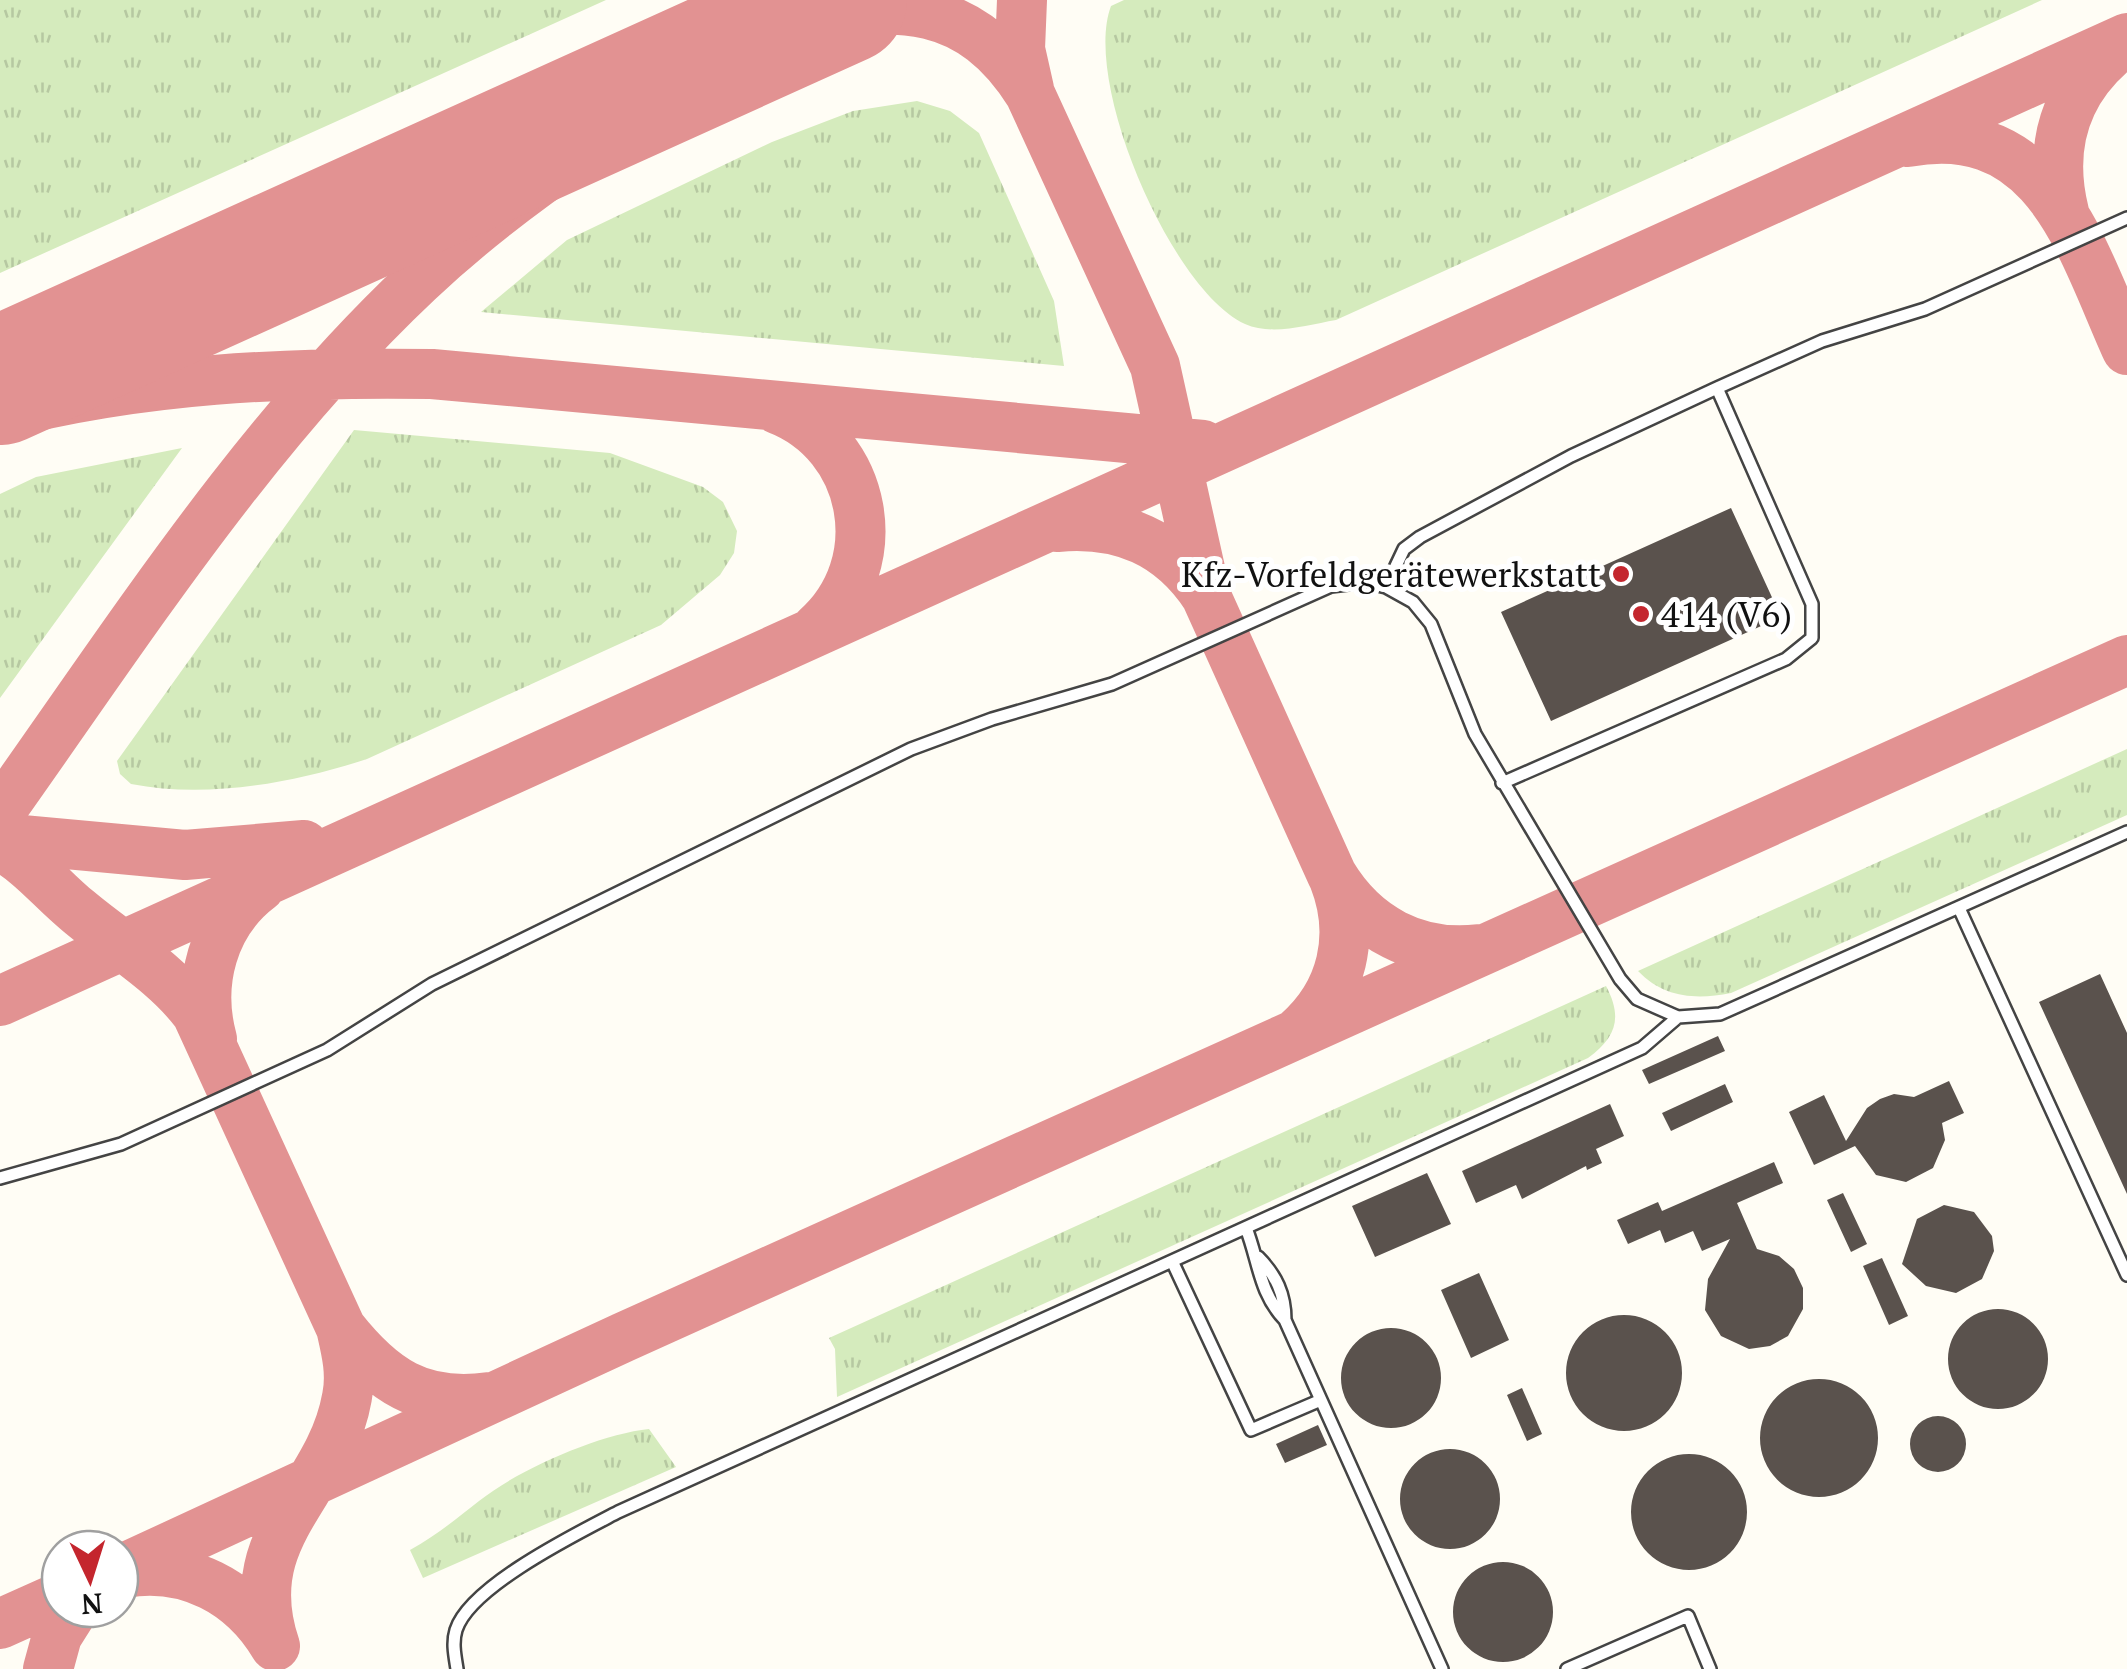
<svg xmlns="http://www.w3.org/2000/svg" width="2127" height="1669" viewBox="0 0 2127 1669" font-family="'PT Serif',serif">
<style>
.grass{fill:url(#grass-tufts)}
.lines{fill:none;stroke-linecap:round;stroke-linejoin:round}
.taxiway{stroke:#e29292;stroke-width:50}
.runway{stroke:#e29292;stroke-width:128}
.building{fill:#5a524d}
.service-casing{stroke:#444;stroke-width:16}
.service{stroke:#fff;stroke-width:11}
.poi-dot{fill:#c4262e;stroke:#fff;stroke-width:4}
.labels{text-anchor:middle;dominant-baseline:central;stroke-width:10;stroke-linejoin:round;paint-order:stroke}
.poi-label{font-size:35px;fill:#111;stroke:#fff;text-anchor:end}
</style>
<defs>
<pattern id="grass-tufts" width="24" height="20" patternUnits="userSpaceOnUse" patternTransform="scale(2.5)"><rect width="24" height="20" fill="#d5ebbd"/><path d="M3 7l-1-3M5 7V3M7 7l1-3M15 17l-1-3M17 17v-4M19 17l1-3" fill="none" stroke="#b6c8a1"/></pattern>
</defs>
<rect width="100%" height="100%" fill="#fffdf5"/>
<path class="grass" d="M 0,0 L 606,0 L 0,273 Z
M 1124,0 L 2042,0 L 1336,320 C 1307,325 1272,336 1245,324 C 1172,291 1082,83 1111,6 Z
M 917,101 L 950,111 L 979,133 L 1054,301 L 1064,366 L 481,312 L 567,240 L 772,142 L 853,111 Z
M 354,430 L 610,453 L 703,487 L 723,502 L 737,531 L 734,553 L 720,575 L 661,625 L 367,759 C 294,783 207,799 131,784 L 120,774 L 117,761 Z
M 182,448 L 0,698 L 0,494 L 36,477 Z
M 2127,749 L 2127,815 L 1731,993 C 1696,1000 1664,998 1638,971 Z
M 1606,986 C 1623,1018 1616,1037 1588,1058 L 837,1397 L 835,1349 L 829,1338 Z
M 649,1429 L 676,1467 L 423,1578 L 410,1550 C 437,1535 456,1519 479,1501 C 519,1469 600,1434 649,1429 Z"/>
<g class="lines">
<path class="taxiway" d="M 1022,0 L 1020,49 L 1029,89
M 796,20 C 897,0 971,0 1030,94 L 1155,366 L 1206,596 L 1332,875 C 1364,928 1417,957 1480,949
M 1908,142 C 2048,116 2082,251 2127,350
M 2064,212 C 2048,147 2064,91 2117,48
M 777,409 C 868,444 890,564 816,629
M 0,415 C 142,378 287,372 432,374 L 1203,445
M 1057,527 C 1121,521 1171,543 1206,596
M 0,812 C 130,629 254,435 418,281 C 525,180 653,104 778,29
M 0,838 L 185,855 L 304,845
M 0,846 C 31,862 51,889 78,911 C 117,944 166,972 197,1014 L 341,1328 C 346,1350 352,1373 347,1397 C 330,1494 237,1534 275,1646
M 0,1001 L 2127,38
M 1297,1033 C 1343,993 1356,935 1334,879
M 212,1039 C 197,984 212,923 260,887
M 341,1328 C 382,1380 421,1407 490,1397
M 120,1570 L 624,1337 L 2127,660
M 124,1573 C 187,1562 243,1592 275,1646
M 0,1624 L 60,1597
M 48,1669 L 57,1636 L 74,1609"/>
<path class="runway" d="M 0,381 L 843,0"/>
</g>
<path class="building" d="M 1731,508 L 1781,617 L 1551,721 L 1501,612 Z
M 2100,974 L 2127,1033 L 2127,1194 L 2039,1002 Z
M 1718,1036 L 1725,1051 L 1649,1084 L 1642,1070 Z
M 1949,1081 L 1964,1113 L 1942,1123 L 1945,1140 L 1933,1168 L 1906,1182 L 1876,1175 L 1855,1146 L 1814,1165 L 1789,1112 L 1824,1095 L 1846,1141 L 1867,1108 L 1880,1099 L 1894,1094 L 1914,1097 Z
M 1725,1084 L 1733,1102 L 1671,1131 L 1662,1113 Z
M 1610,1104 L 1624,1136 L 1596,1149 L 1602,1163 L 1587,1170 L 1586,1166 L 1522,1199 L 1516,1185 L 1476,1203 L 1462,1171 Z
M 1774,1162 L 1783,1183 L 1737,1203 L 1757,1249 L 1779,1256 L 1794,1269 L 1803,1288 L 1803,1309 L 1788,1336 L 1770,1346 L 1749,1349 L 1721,1336 L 1705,1310 L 1708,1279 L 1730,1239 L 1702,1251 L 1693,1231 L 1665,1243 L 1660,1230 L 1628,1244 L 1617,1220 L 1658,1202 L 1662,1211 Z
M 1427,1173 L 1451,1224 L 1375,1257 L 1352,1206 Z
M 1843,1193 L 1867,1244 L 1851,1252 L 1827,1200 Z
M 1944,1205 L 1974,1212 L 1992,1236 L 1994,1251 L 1982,1279 L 1956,1293 L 1926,1286 L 1902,1264 L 1917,1219 Z
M 1882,1258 L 1908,1316 L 1889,1325 L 1863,1266 Z
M 1479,1273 L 1509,1340 L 1471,1358 L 1441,1290 Z
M1948 1359a50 50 0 1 1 100 0a50 50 0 1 1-100 0Z
M1566 1373a58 58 0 1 1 116 0a58 58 0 1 1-116 0Z
M1341 1378a50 50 0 1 1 100 0a50 50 0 1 1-100 0Z
M1760 1438a59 59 0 1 1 118 0a59 59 0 1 1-118 0Z
M 1522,1388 L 1542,1434 L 1527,1441 L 1507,1395 Z
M1910 1444a28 28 0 1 1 56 0a28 28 0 1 1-56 0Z
M 1318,1425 L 1327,1445 L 1285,1463 L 1276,1444 Z
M1400 1499a50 50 0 1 1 100 0a50 50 0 1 1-100 0Z
M1631 1512a58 58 0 1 1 116 0a58 58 0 1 1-116 0Z
M1453 1612a50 50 0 1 1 100 0a50 50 0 1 1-100 0Z"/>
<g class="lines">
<defs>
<path id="service" d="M 1386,587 L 1413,602 L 1431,624 L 1475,734 L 1620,979 L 1637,999 L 1678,1017
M 1502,783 L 1786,659 L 1812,638 L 1812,604 L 1717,388
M 1959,908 L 2127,1275
M 0,1178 L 121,1144 L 327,1050 L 432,984 L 911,749 L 992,719 L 1112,684 L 1331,586 L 1365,582 L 1386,587 L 1404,549 L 1420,537 L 1571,456 L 1717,388 L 1822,341 L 1925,309 L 2127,218
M 1246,1228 C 1259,1261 1259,1293 1285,1320 L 1442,1669
M 1258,1257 C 1276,1275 1285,1294 1285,1320
M 1172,1261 L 1251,1430 L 1321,1400
M 457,1669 C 455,1656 452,1643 456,1630 C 470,1586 578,1533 618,1512 L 1642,1048 L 1678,1017 L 1720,1014 L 2127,832
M 1567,1669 L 1688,1616 L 1710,1669"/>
</defs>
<use href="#service" class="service-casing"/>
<use href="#service" class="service"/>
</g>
<g class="poi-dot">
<circle cx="1621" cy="574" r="10"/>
<circle cx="1641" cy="614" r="10"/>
</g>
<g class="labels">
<g class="poi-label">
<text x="1601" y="574">Kfz-Vorfeldgerätewerkstatt</text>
<text x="1661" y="614" text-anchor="start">414 (V6)</text>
</g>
</g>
<g transform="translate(90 1579) rotate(176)"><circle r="48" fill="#ffffff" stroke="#a0a0a0" stroke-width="2.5"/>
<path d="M0-8L18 38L0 25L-18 38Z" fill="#c4262e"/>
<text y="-15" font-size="28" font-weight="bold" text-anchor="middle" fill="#111111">N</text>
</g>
</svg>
